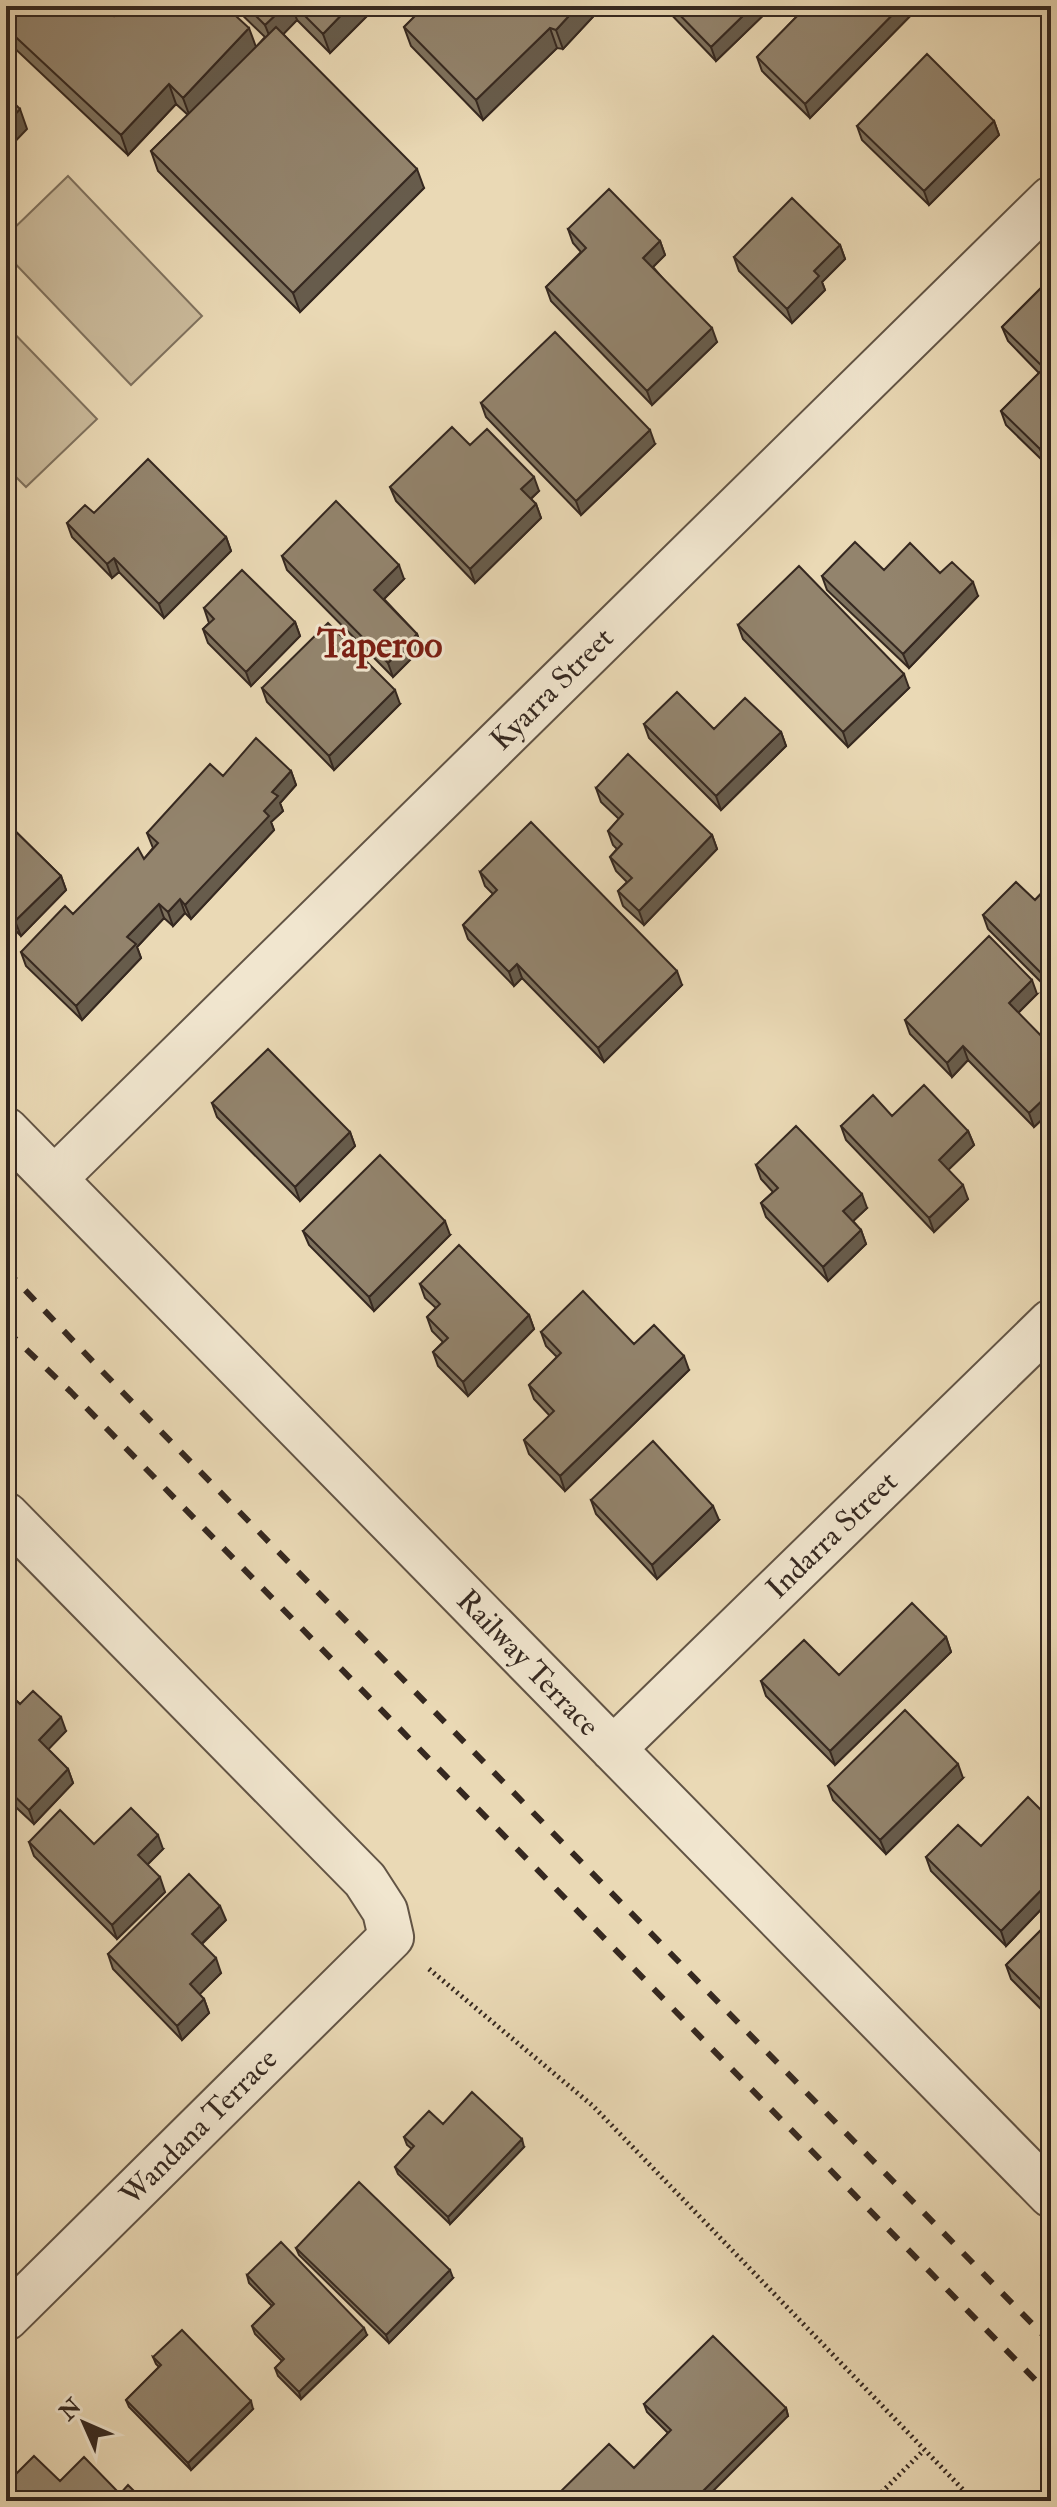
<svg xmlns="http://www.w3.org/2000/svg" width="1057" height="2507" viewBox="0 0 1057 2507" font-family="'IM FELL Double Pica',serif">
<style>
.green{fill:#cbbb9c;stroke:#80725e;stroke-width:2}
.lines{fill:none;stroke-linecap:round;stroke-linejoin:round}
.minor-casing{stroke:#625445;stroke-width:48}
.path{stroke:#352820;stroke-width:5;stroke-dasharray:2 4;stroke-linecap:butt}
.minor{stroke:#f1e6cf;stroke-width:44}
.rail{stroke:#352820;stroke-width:6;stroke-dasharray:14 14;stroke-linecap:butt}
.wall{fill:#7e725e;stroke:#352820;stroke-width:2}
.shaded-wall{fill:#675c4c;stroke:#352820;stroke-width:2}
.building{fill:#93846d;stroke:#352820;stroke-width:2}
.labels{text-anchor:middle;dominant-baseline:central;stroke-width:6;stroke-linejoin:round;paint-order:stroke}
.street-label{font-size:30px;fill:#352820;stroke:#f1e6cf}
.district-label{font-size:38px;font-weight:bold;fill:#7a1f14;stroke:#f1e6cf}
</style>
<rect width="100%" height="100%" fill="#ead9b5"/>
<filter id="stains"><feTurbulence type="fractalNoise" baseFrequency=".0025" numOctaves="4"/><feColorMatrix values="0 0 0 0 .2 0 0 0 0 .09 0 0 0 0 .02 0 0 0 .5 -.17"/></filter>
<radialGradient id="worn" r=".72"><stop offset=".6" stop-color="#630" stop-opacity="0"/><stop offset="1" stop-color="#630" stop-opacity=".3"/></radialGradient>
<path class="green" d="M 68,176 L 202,316 L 131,385 L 6,254 L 6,236 Z
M 6,325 L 97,419 L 26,487 L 6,467 Z"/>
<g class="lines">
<defs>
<path id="minor" d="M 6,1130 L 1051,2195
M 54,1179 L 1051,199
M 6,1515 L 365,1880 L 385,1911 L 391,1937 L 6,2318
M 613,1749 L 1051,1322"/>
</defs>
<use href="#minor" class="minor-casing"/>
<path class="path" d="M 429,1969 L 593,2106 L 974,2501
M 873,2501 L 924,2450"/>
<use href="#minor" class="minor"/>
<path class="rail" d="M 6,1270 L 99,1368 L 1051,2343
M 6,1330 L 71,1392 L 1051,2396"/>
</g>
<path class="wall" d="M 233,6 L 377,6 L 330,53 L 297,20 L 283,34 L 424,188 L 300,312 L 158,171 L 151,151 L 188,115 L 176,104 L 128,155 L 9,43 L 6,36 L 6,19 L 114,16 L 256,47 L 265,37 Z
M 425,6 L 603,6 L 563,49 L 557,48 L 483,120 L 411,46 L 404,27 Z
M 663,6 L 773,6 L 716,61 Z
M 807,6 L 920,6 L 810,118 L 762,71 L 757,57 Z
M 994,121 L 999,135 L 929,205 L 862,140 L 857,126 Z
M 568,229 L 660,241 L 665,255 L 653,267 L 717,342 L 652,405 L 551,301 L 546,287 L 581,252 L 573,243 Z
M 840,245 L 845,259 L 822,282 L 825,290 L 792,323 L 739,271 L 734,257 Z
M 1051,278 L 1045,463 L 1006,425 L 1001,411 L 1039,373 L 1008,341 L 1002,327 Z
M 481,403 L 655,444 L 581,515 L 486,417 Z
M 470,445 L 539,491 L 531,499 L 536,504 L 541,518 L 475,583 L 396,501 L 390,487 Z
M 94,513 L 226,537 L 231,551 L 164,618 L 119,572 L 112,578 L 72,537 L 67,523 Z
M 282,556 L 404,579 L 384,599 L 417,634 L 422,648 L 393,677 L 287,570 Z
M 940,573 L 978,596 L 909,668 L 827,590 L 822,576 Z
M 204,608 L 295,622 L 300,636 L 251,686 L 208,643 L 203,629 L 209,623 Z
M 738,625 L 909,688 L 848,747 L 743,639 Z
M 262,688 L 400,704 L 334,770 L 267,702 Z
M 644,724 L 781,732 L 786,746 L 721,810 L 649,738 Z
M 291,771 L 296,785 L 280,803 L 283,811 L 271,822 L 274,830 L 191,919 L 185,913 L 173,926 L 164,918 L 137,947 L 141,958 L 82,1020 L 26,966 L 21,952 L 73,914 L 144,859 L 153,848 L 147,833 L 223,776 Z
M 596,788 L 712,835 L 717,849 L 644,925 L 623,906 L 618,891 L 627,882 L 616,871 L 610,857 L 617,849 L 613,845 L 608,831 L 619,819 L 601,802 Z
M 6,822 L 61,876 L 66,890 L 21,936 L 6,921 Z
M 480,872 L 682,985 L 604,1062 L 522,978 L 514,986 L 468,939 L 463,925 L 493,894 L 485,886 Z
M 1051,883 L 1051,992 L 988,929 L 983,915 L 1035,900 Z
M 1037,994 L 1018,1013 L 1051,1046 L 1051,1111 L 1034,1127 L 968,1060 L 952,1077 L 910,1034 L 905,1020 Z
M 212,1103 L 350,1132 L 355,1146 L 300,1201 L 217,1117 Z
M 892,1116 L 968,1131 L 974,1145 L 948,1170 L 968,1199 L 934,1232 L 846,1140 L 841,1126 Z
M 756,1165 L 867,1208 L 853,1221 L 861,1230 L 866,1244 L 828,1281 L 766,1217 L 761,1203 L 773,1192 L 761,1179 Z
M 303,1231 L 450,1235 L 374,1311 L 309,1245 Z
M 420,1284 L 529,1315 L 534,1329 L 468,1396 L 438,1366 L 433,1352 L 443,1342 L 432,1331 L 427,1317 L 436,1308 L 425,1298 Z
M 541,1332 L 634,1344 L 689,1370 L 565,1491 L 529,1454 L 524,1440 L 550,1416 L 534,1399 L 529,1385 L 557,1357 L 546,1346 Z
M 591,1500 L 719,1520 L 657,1579 L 596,1514 Z
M 946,1637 L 951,1652 L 835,1765 L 766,1696 L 761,1681 L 839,1675 Z
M 6,1691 L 20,1704 L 66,1731 L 48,1749 L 68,1769 L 73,1783 L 34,1824 L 6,1798 Z
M 963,1778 L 886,1854 L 833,1800 L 828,1786 Z
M 1051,1820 L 1051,1899 L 1006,1946 L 931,1871 L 926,1857 L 981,1846 Z
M 29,1842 L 163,1849 L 147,1865 L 165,1892 L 117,1939 L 34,1856 Z
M 226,1920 L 202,1944 L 221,1973 L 199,1994 L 204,1999 L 209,2013 L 182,2040 L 113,1969 L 108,1954 Z
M 1051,1920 L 1051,2019 L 1011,1979 L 1006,1965 Z
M 443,2124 L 524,2147 L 450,2224 L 398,2174 L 395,2167 L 412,2149 L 407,2145 L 404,2137 Z
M 296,2248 L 453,2278 L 389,2343 L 299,2255 Z
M 247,2275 L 367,2335 L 301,2399 L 278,2376 L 275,2368 L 282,2361 L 255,2334 L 252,2326 L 272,2306 L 249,2283 Z
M 153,2357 L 253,2409 L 191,2470 L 129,2407 L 126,2400 L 159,2367 L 156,2364 Z
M 644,2404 L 786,2408 L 788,2416 L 634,2468 L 668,2433 L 647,2412 Z"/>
<path class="shaded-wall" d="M 285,6 L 292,6 L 297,20 L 273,45 L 265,25 Z
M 350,6 L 377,6 L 330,53 L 323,34 Z
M 578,6 L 603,6 L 563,49 L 556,30 Z
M 753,6 L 773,6 L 716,61 L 711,47 Z
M 901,6 L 920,6 L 810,118 L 805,104 Z
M 249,28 L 256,47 L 190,117 L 183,98 Z
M 550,28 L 557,48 L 483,120 L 476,100 Z
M 169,84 L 176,104 L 128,155 L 121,135 Z
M 20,109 L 27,129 L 6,151 L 6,124 Z
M 994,121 L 999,135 L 929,205 L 924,191 Z
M 417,169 L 424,188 L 300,312 L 293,293 Z
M 660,241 L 665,255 L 648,272 L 643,258 Z
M 840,245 L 845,259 L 822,282 L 825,290 L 792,323 L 787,309 L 814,271 Z
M 712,328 L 717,342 L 652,405 L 647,391 Z
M 650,430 L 655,444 L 581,515 L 576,501 Z
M 1051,438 L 1051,457 L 1045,463 L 1040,449 Z
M 534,477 L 539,491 L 526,503 L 521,489 Z
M 536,504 L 541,518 L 475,583 L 470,569 Z
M 226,537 L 231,551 L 164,618 L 159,604 Z
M 114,558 L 119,572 L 112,578 L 107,564 Z
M 399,565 L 404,579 L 379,604 L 374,590 Z
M 973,582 L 978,596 L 909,668 L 903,654 Z
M 295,622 L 300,636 L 251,686 L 246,672 Z
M 417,634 L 422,648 L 393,677 L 388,663 Z
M 904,674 L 909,688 L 848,747 L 843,732 Z
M 395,690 L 400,704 L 334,770 L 329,756 Z
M 781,732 L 786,746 L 721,810 L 716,796 Z
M 291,771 L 296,785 L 280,803 L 283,811 L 271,822 L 274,830 L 191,919 L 185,905 L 264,811 L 272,792 Z
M 712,835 L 717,849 L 644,925 L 639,911 Z
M 61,876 L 66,890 L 21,936 L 15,921 Z
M 180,899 L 185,913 L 173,926 L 168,912 Z
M 159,904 L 164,918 L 137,947 L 141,958 L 82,1020 L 76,1006 L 127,937 Z
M 517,964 L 522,978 L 514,986 L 509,972 Z
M 677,971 L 682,985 L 604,1062 L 598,1048 Z
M 1032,980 L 1037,994 L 1014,1017 L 1009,1003 Z
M 963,1046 L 968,1060 L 952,1077 L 947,1063 Z
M 1051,1092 L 1051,1111 L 1034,1127 L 1029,1113 Z
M 968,1131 L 974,1145 L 944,1174 L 939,1160 Z
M 350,1132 L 355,1146 L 300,1201 L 295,1187 Z
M 963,1185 L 968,1199 L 934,1232 L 929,1218 Z
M 862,1194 L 867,1208 L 849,1225 L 843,1211 Z
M 445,1221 L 450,1235 L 374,1311 L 369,1297 Z
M 861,1230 L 866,1244 L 828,1281 L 823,1267 Z
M 529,1315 L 534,1329 L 468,1396 L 463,1382 Z
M 684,1356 L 689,1370 L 565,1491 L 560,1476 Z
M 713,1506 L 719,1520 L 657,1579 L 652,1565 Z
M 946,1637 L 951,1652 L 835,1765 L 830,1751 Z
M 6,1657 L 10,1668 L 6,1672 Z
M 61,1717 L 66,1731 L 44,1754 L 39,1740 Z
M 958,1764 L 963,1778 L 886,1854 L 880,1840 Z
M 68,1769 L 73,1783 L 34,1824 L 29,1810 Z
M 158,1835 L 163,1849 L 143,1869 L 138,1855 Z
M 160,1877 L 165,1892 L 117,1939 L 112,1925 Z
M 1051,1880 L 1051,1899 L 1006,1946 L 1001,1931 Z
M 220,1906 L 226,1920 L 197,1948 L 192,1934 Z
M 216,1958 L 221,1973 L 195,1999 L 190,1984 Z
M 204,1999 L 209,2013 L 182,2040 L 177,2026 Z
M 522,2139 L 524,2147 L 450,2224 L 448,2217 Z
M 450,2270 L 453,2278 L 389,2343 L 386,2335 Z
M 364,2328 L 367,2335 L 301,2399 L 299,2392 Z
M 251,2401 L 253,2409 L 191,2470 L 188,2463 Z
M 786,2408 L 788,2416 L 703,2501 L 693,2501 Z"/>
<path class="building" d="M 18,6 L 103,6 L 114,16 L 123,6 L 225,6 L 249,28 L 183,98 L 169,84 L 121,135 L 6,28 L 6,19 Z
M 246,6 L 285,6 L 265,25 Z
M 295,6 L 350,6 L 323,34 Z
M 425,6 L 578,6 L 556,30 L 550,28 L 476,100 L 404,27 Z
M 671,6 L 753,6 L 711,47 Z
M 807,6 L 901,6 L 805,104 L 757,57 Z
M 276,27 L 417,169 L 293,293 L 151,151 Z
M 927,54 L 994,121 L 924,191 L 857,126 Z
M 6,95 L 20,109 L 6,124 Z
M 609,189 L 660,241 L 643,258 L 712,328 L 647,391 L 546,287 L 586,248 L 568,229 Z
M 792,198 L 840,245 L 814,271 L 819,276 L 787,309 L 734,257 Z
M 1051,278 L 1051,438 L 1040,449 L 1001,411 L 1044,368 L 1002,327 Z
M 555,332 L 650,430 L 576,501 L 481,403 Z
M 452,427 L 470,445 L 487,429 L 534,477 L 521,489 L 536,504 L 470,569 L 390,487 Z
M 148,459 L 226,537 L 159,604 L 114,558 L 107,564 L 67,523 L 85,505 L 94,513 Z
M 336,501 L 399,565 L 374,590 L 417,634 L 388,663 L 282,556 Z
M 855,542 L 884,570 L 910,543 L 940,573 L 952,562 L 973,582 L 903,654 L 822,576 Z
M 799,566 L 904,674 L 843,732 L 738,625 Z
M 242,570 L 295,622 L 246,672 L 203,629 L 214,619 L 204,608 Z
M 328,623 L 395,690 L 329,756 L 262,688 Z
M 677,692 L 714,729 L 745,698 L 781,732 L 716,796 L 644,724 Z
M 256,738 L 291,771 L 272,792 L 278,796 L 264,811 L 269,816 L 185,905 L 180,899 L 168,912 L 159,904 L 127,937 L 136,944 L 76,1006 L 21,952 L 65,906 L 73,914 L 138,848 L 144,859 L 158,843 L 147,833 L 210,764 L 223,776 Z
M 628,754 L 712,835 L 639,911 L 618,891 L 632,878 L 610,857 L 622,844 L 608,831 L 623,814 L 596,788 Z
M 6,822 L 61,876 L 15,921 L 6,912 Z
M 531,822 L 677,971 L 598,1048 L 517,964 L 509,972 L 463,925 L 497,890 L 480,872 Z
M 1016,882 L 1035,900 L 1051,883 L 1051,983 L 983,915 Z
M 989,936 L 1032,980 L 1009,1003 L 1051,1046 L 1051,1092 L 1029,1113 L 963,1046 L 947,1063 L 905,1020 Z
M 268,1049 L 350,1132 L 295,1187 L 212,1103 Z
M 924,1085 L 968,1131 L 939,1160 L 963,1185 L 929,1218 L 841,1126 L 873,1095 L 892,1116 Z
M 796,1126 L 862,1194 L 843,1211 L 861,1230 L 823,1267 L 761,1203 L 778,1188 L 756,1165 Z
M 380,1155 L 445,1221 L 369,1297 L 303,1231 Z
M 459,1245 L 529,1315 L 463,1382 L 433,1352 L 448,1338 L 427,1317 L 440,1304 L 420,1284 Z
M 583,1291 L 634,1344 L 654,1325 L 684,1356 L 560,1476 L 524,1440 L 554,1411 L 529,1385 L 561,1353 L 541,1332 Z
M 653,1441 L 713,1506 L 652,1565 L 591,1500 Z
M 912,1603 L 946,1637 L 830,1751 L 761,1681 L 804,1640 L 839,1675 Z
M 6,1691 L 20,1704 L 33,1691 L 61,1717 L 39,1740 L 68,1769 L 29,1810 L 6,1788 Z
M 905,1710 L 958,1764 L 880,1840 L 828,1786 Z
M 1028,1797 L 1051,1820 L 1051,1880 L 1001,1931 L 926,1857 L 958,1825 L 981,1846 Z
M 131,1808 L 158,1835 L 138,1855 L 160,1877 L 112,1925 L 29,1842 L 60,1810 L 94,1844 Z
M 189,1874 L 220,1906 L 192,1934 L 216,1958 L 190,1984 L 204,1999 L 177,2026 L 108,1954 Z
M 1051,1920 L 1051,2010 L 1006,1965 Z
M 472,2092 L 522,2139 L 448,2217 L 395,2167 L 414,2146 L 404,2137 L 429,2111 L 443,2124 Z
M 359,2182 L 450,2270 L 386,2335 L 296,2248 Z
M 281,2242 L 364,2328 L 299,2392 L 275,2368 L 284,2359 L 252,2326 L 274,2304 L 247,2275 Z
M 182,2330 L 251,2401 L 188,2463 L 126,2400 L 161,2365 L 153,2357 Z
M 713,2336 L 786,2408 L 693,2501 L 551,2501 L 609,2444 L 634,2468 L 671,2430 L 644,2404 Z
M 34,2456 L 60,2481 L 84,2457 L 120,2494 L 128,2485 L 144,2501 L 7,2501 L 6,2484 Z"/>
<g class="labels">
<g class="street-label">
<text transform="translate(552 689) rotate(-45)">Kyarra Street</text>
<text transform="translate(832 1535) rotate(-44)">Indarra Street</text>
<text transform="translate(528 1663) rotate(46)">Railway Terrace</text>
<text transform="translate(199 2127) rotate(-45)">Wandana Terrace</text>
</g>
<g class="district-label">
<text x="380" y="645">Taperoo</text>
</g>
</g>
<rect width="1057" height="2507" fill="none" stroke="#ead9b5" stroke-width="32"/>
<rect x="8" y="8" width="1041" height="2491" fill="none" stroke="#352820" stroke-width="4"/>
<rect x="16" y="16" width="1025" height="2475" fill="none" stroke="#352820" stroke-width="2"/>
<g transform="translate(84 2423) rotate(315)" stroke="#f1e6cf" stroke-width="6" paint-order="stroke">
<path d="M0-6L14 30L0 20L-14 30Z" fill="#352820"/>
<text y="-12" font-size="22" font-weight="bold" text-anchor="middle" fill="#352820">N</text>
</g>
<rect width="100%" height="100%" filter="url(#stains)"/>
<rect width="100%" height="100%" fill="url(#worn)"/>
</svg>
